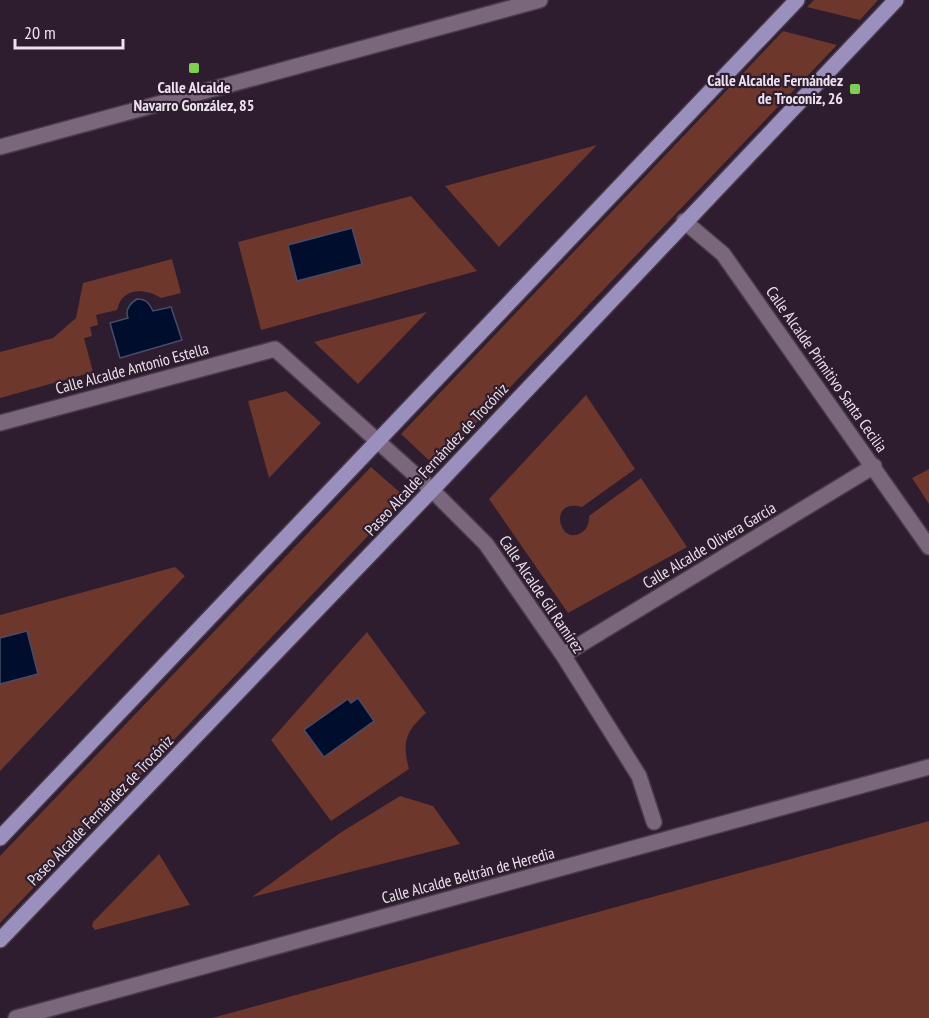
<svg xmlns="http://www.w3.org/2000/svg" width="929" height="1018" viewBox="0 0 929 1018" font-family="'PT Sans Narrow',sans-serif">
<style>
.green{fill:#6d372c}
.water{fill:#000d2d;stroke:#474d66;stroke-width:1.5}
.lines{fill:none;stroke-linecap:round;stroke-linejoin:round}
.minor-casing{stroke:#493b49;stroke-width:18}
.major-casing{stroke:#493b49;stroke-width:18}
.minor{stroke:#7a677b;stroke-width:15}
.major{stroke:#9b8fbe;stroke-width:15}
.poi-dot{fill:#7fd052;stroke:#2d1d2e;stroke-width:2}
.labels{text-anchor:middle;dominant-baseline:central;stroke-width:4.5;stroke-linejoin:round;paint-order:stroke}
.poi-label{font-size:16px;font-weight:bold;fill:#ece1ec;stroke:#2d1d2e;text-anchor:end}
.street-label{font-size:16px;fill:#ece1ec;stroke:#2d1d2e}
</style>
<rect width="100%" height="100%" fill="#2d1d2e"/>
<path class="green" d="M 814,0 L 878,0 L 860,20 L 807,7 Z
M 783,31 L 837,45 L 435,466 L 401,434 Z
M 597,145 L 499,247 L 445,186 Z
M 411,196 L 477,271 L 261,330 L 238,242 Z
M 172,259 L 181,293 L 161,298 C 145,288 122,287 117,310 L 96,315 L 98,325 L 90,327 L 92,336 L 84,338 L 93,372 L 0,398 L 0,352 L 53,338 L 76,318 L 83,283 Z
M 427,312 L 358,384 L 314,342 Z
M 286,391 L 321,423 L 269,478 L 248,401 Z
M 586,395 L 635,469 L 582,507 C 548,497 558,546 581,533 C 588,529 589,522 589,516 L 641,478 L 687,547 L 568,613 L 489,499 Z
M 371,467 L 405,497 L 0,923 L 0,856 Z
M 929,469 L 929,504 L 912,478 Z
M 175,567 L 185,576 L 0,771 L 0,684 L 37,674 L 27,631 L 0,638 L 0,615 Z
M 367,632 L 426,713 C 405,732 402,742 409,769 L 331,821 L 271,740 Z
M 400,796 L 433,806 L 460,844 L 252,897 L 340,833 Z
M 929,821 L 929,1018 L 212,1018 Z
M 159,854 L 190,905 L 95,930 L 92,926 L 93,922 Z"/>
<path class="water" d="M 352,228 L 362,264 L 297,281 L 288,245 Z
M 137,299 C 146,299 149,303 153,311 L 171,307 L 182,340 L 120,358 L 110,323 L 128,318 C 125,310 129,304 137,299 Z
M 27,631 L 38,674 L 0,684 L 0,638 Z
M 358,698 L 374,721 L 324,757 L 304,730 L 348,699 L 351,703 Z"/>
<g class="lines">
<defs>
<path id="minor" d="M 0,147 L 540,0
M 684,221 L 723,254 L 929,547
M 0,423 L 275,349 L 432,490 L 486,544 L 563,655 L 639,776 L 654,822
M 563,655 L 874,466
M 16,1018 L 929,767"/>
<path id="major" d="M 0,838 L 797,0
M 0,940 L 432,490 L 896,0"/>
</defs>
<use href="#minor" class="minor-casing"/>
<use href="#major" class="major-casing"/>
<use href="#minor" class="minor"/>
<use href="#major" class="major"/>
</g>
<g class="poi-dot">
<rect x="188" y="62" width="12" height="12" rx="3"/>
<rect x="849" y="83" width="12" height="12" rx="3"/>
</g>
<g class="labels">
<g class="poi-label">
<text x="843" y="80">Calle Alcalde Fernández<tspan x="843" dy="18">de Troconiz, 26</tspan></text>
<text x="194" y="87" text-anchor="middle">Calle Alcalde<tspan x="194" dy="18">Navarro González, 85</tspan></text>
</g>
<g class="street-label">
<text transform="translate(132 368) rotate(-15)">Calle Alcalde Antonio Estella</text>
<text transform="translate(827 369) rotate(55)">Calle Alcalde Primitivo Santa Cecilia</text>
<text transform="translate(436 459) rotate(-47)">Paseo Alcalde Fernández de Trocóniz</text>
<text transform="translate(709 545) rotate(-31)">Calle Alcalde Olivera García</text>
<text transform="translate(542 594) rotate(56)">Calle Alcalde Gil Ramírez</text>
<text transform="translate(100 810) rotate(-46)">Paseo Alcalde Fernández de Trocóniz</text>
<text transform="translate(468 875) rotate(-15)">Calle Alcalde Beltrán de Heredia</text>
</g>
</g>
<path d="M15 39v9h108v-9" fill="none" stroke="#ece1ec" stroke-width="3"/>
<text x="24" y="39" font-size="18" fill="#ece1ec" stroke="#2d1d2e" stroke-width="4.5" paint-order="stroke">20 m</text>
</svg>
